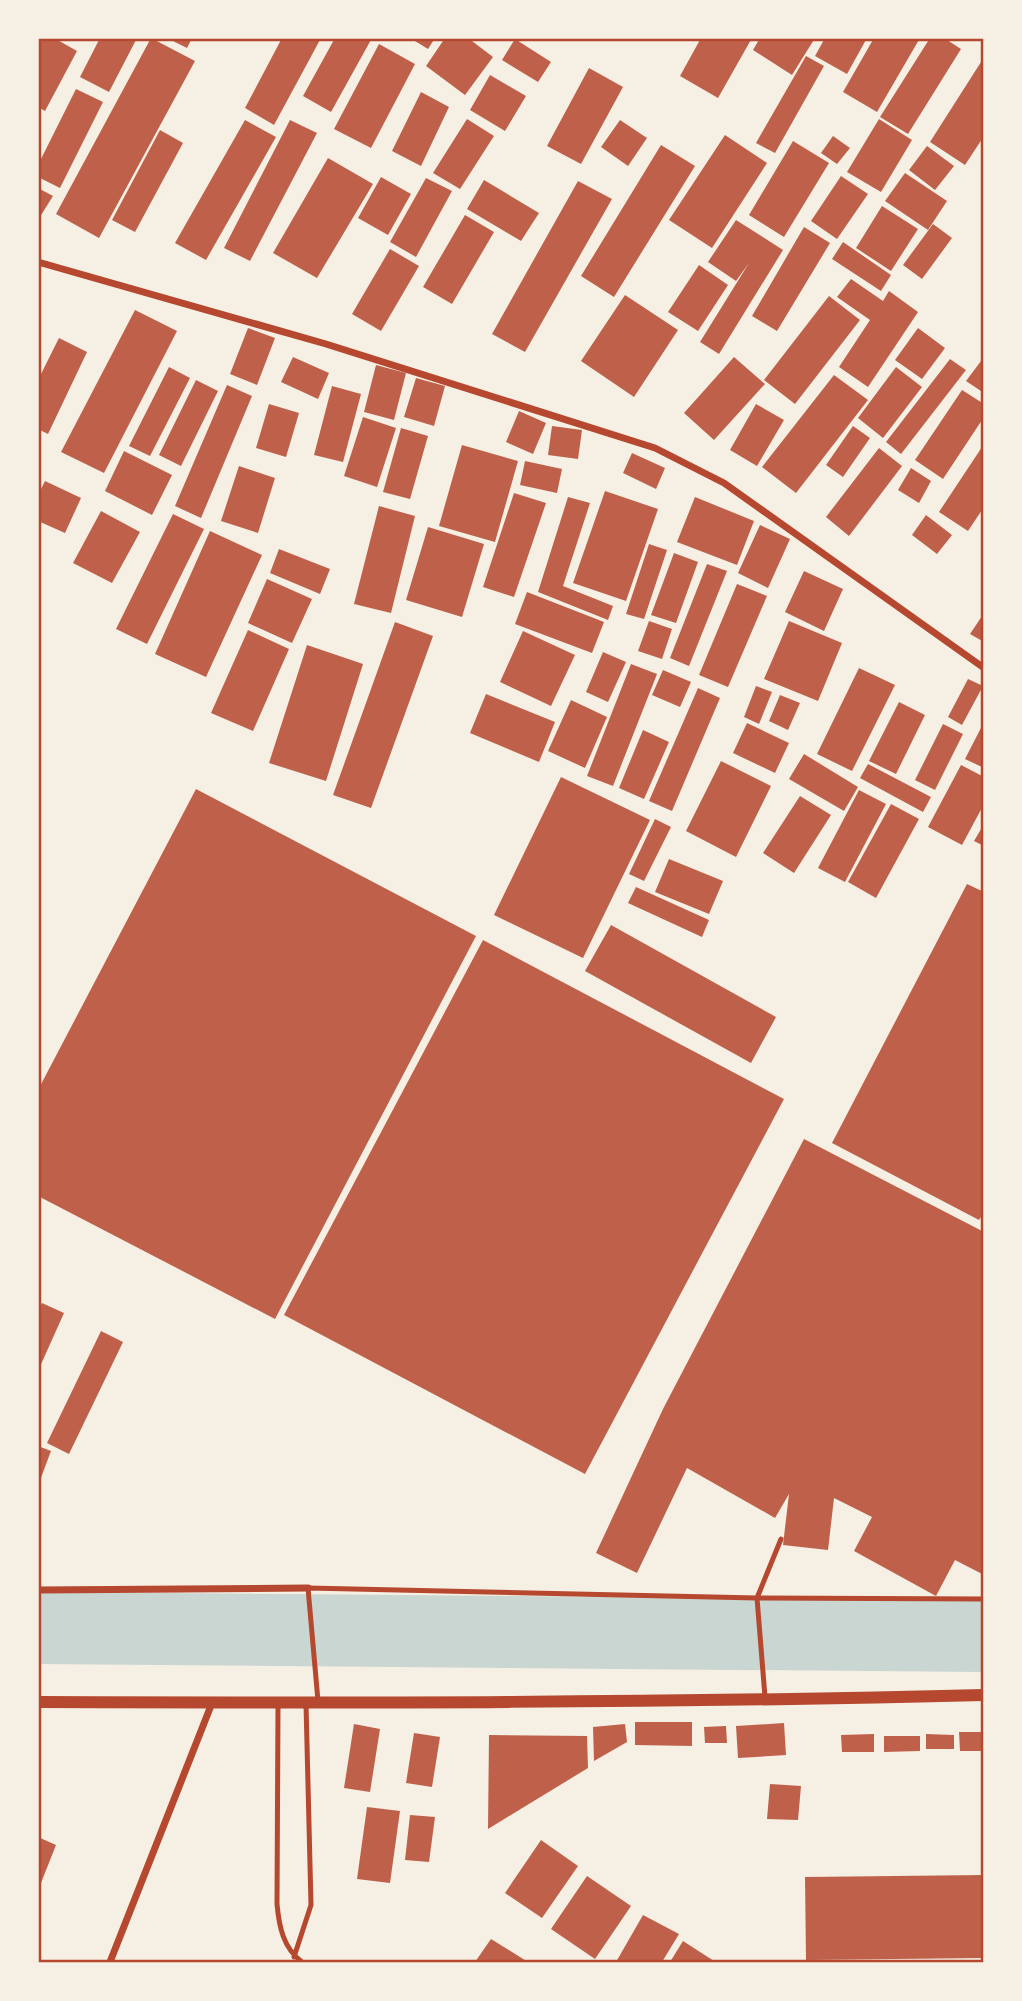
<svg xmlns="http://www.w3.org/2000/svg" width="1022" height="2001" viewBox="0 0 1022 2001" font-family="Barlow,sans-serif">
<style>
.lines{fill:none;stroke-linecap:round;stroke-linejoin:round}
.river{stroke:#c9d6d2;stroke-width:72}
.building{fill:#bf614a}
.service{stroke:#b5482f;stroke-width:5}
.minor{stroke:#b5482f;stroke-width:7}
.tertiary{stroke:#b5482f;stroke-width:12}
.neatline{fill:none;stroke:#b5482f;stroke-width:2.5}
</style>
<rect width="100%" height="100%" fill="#f6efe4"/>
<g class="lines">
<path class="river" d="M 38,1628 L 984,1636"/>
</g>
<path class="building" d="M 38,38 L 54,38 L 77,51 L 45,111 L 38,107 Z
M 100,38 L 137,38 L 109,92 L 80,77 Z
M 151,38 L 195,61 L 99,238 L 56,214 Z
M 167,38 L 192,38 L 187,48 Z
M 282,38 L 321,38 L 274,125 L 245,108 Z
M 335,38 L 372,38 L 331,112 L 303,96 Z
M 410,38 L 435,38 L 428,49 Z
M 445,38 L 468,38 L 493,57 L 465,95 L 426,66 Z
M 701,38 L 752,38 L 718,98 L 680,76 Z
M 760,38 L 815,38 L 792,75 L 753,50 Z
M 825,38 L 867,38 L 847,74 L 815,56 Z
M 874,38 L 920,38 L 877,112 L 843,92 Z
M 930,38 L 944,38 L 961,49 L 908,134 L 880,117 Z
M 515,39 L 551,62 L 538,82 L 502,60 Z
M 379,44 L 415,64 L 371,148 L 334,129 Z
M 806,56 L 824,66 L 775,153 L 756,143 Z
M 981,62 L 984,136 L 965,165 L 930,142 Z
M 589,68 L 623,87 L 581,164 L 547,146 Z
M 490,75 L 526,96 L 505,131 L 470,110 Z
M 76,89 L 103,102 L 60,188 L 38,177 L 38,165 Z
M 421,92 L 449,107 L 421,166 L 392,151 Z
M 467,119 L 494,136 L 460,189 L 433,173 Z
M 879,119 L 912,140 L 881,192 L 847,172 Z
M 245,120 L 276,137 L 206,260 L 175,243 Z
M 290,120 L 317,133 L 250,261 L 224,248 Z
M 620,120 L 647,138 L 628,166 L 601,147 Z
M 160,130 L 183,143 L 135,232 L 112,220 Z
M 725,135 L 767,163 L 712,248 L 669,220 Z
M 833,136 L 850,148 L 837,164 L 821,153 Z
M 793,141 L 829,163 L 784,237 L 749,215 Z
M 661,145 L 695,166 L 614,297 L 581,276 Z
M 927,146 L 954,166 L 935,190 L 909,170 Z
M 328,158 L 373,184 L 317,278 L 273,253 Z
M 905,173 L 947,201 L 928,230 L 885,201 Z
M 841,176 L 868,194 L 837,239 L 811,221 Z
M 381,177 L 411,194 L 388,235 L 358,218 Z
M 426,178 L 452,191 L 416,257 L 390,242 Z
M 484,180 L 539,213 L 521,241 L 467,209 Z
M 578,181 L 612,199 L 525,352 L 492,334 Z
M 38,188 L 53,196 L 38,220 Z
M 882,206 L 918,229 L 891,271 L 856,248 Z
M 465,215 L 494,232 L 452,304 L 423,287 Z
M 736,220 L 783,250 L 719,354 L 700,342 L 749,263 L 736,281 L 708,262 Z
M 933,224 L 952,238 L 922,279 L 903,265 Z
M 804,227 L 830,243 L 777,331 L 752,316 Z
M 843,242 L 891,275 L 881,291 L 832,259 Z
M 390,249 L 419,266 L 381,331 L 352,314 Z
M 699,265 L 728,285 L 698,331 L 668,312 Z
M 851,279 L 883,301 L 889,291 L 918,312 L 868,387 L 839,367 L 870,320 L 837,297 Z
M 625,295 L 678,330 L 634,397 L 581,361 Z
M 829,296 L 860,320 L 795,404 L 764,380 Z
M 135,310 L 177,331 L 104,473 L 61,452 Z
M 248,328 L 275,338 L 257,385 L 230,374 Z
M 918,328 L 945,348 L 922,379 L 895,360 Z
M 59,338 L 87,352 L 48,434 L 38,429 L 38,380 Z
M 293,357 L 329,373 L 318,399 L 281,382 Z
M 734,357 L 765,384 L 714,440 L 684,413 Z
M 984,357 L 984,393 L 966,381 Z
M 950,359 L 966,370 L 901,454 L 886,442 Z
M 376,365 L 406,373 L 394,420 L 364,412 Z
M 169,367 L 190,378 L 150,456 L 129,446 Z
M 896,367 L 922,387 L 883,438 L 858,418 Z
M 834,375 L 868,400 L 796,493 L 762,467 Z
M 416,378 L 445,386 L 434,426 L 404,417 Z
M 196,380 L 218,391 L 181,466 L 159,455 Z
M 227,385 L 252,396 L 201,518 L 175,506 Z
M 332,386 L 361,394 L 343,462 L 314,455 Z
M 962,390 L 984,404 L 984,417 L 943,479 L 915,460 Z
M 269,404 L 299,413 L 286,457 L 256,448 Z
M 756,404 L 784,420 L 757,466 L 730,450 Z
M 519,411 L 546,423 L 533,454 L 506,442 Z
M 363,417 L 396,428 L 377,487 L 344,476 Z
M 552,426 L 582,430 L 578,459 L 548,455 Z
M 853,426 L 870,438 L 843,477 L 826,465 Z
M 401,428 L 428,436 L 410,499 L 383,492 Z
M 984,444 L 984,507 L 968,531 L 939,512 Z
M 462,445 L 518,461 L 495,542 L 439,526 Z
M 879,448 L 902,466 L 849,536 L 826,517 Z
M 124,451 L 172,475 L 152,515 L 105,491 Z
M 632,453 L 665,468 L 656,489 L 623,473 Z
M 525,461 L 562,469 L 557,493 L 520,485 Z
M 239,466 L 275,478 L 258,533 L 221,521 Z
M 911,468 L 931,481 L 919,503 L 898,490 Z
M 45,481 L 81,498 L 65,533 L 38,521 L 38,495 Z
M 605,491 L 658,509 L 626,601 L 573,583 Z
M 514,493 L 546,503 L 514,597 L 483,587 Z
M 568,497 L 590,503 L 563,586 L 613,606 L 608,620 L 538,592 Z
M 695,497 L 754,521 L 737,565 L 677,542 Z
M 379,506 L 415,516 L 391,613 L 354,604 Z
M 101,511 L 140,532 L 112,583 L 73,563 Z
M 173,514 L 204,529 L 147,644 L 116,629 Z
M 926,515 L 952,535 L 937,554 L 912,535 Z
M 760,525 L 790,539 L 768,588 L 738,573 Z
M 428,527 L 484,544 L 462,617 L 406,600 Z
M 210,531 L 262,555 L 206,677 L 155,654 Z
M 649,544 L 667,550 L 644,619 L 626,614 Z
M 279,549 L 330,569 L 320,594 L 270,573 Z
M 674,553 L 698,562 L 676,623 L 651,615 Z
M 707,564 L 727,571 L 689,666 L 670,658 Z
M 804,571 L 843,589 L 824,631 L 785,612 Z
M 267,579 L 312,599 L 292,643 L 248,623 Z
M 737,584 L 767,596 L 728,687 L 699,675 Z
M 527,592 L 604,622 L 592,653 L 515,624 Z
M 984,613 L 984,642 L 970,634 Z
M 649,621 L 672,629 L 662,659 L 638,651 Z
M 789,621 L 842,643 L 818,701 L 764,679 Z
M 395,622 L 433,636 L 371,808 L 333,795 Z
M 248,630 L 289,649 L 253,731 L 211,713 Z
M 523,631 L 575,655 L 551,706 L 500,682 Z
M 307,645 L 363,664 L 326,781 L 269,763 Z
M 603,652 L 626,662 L 608,702 L 586,692 Z
M 631,664 L 657,674 L 613,786 L 587,776 Z
M 859,668 L 895,685 L 852,771 L 817,754 Z
M 663,670 L 691,682 L 680,707 L 652,695 Z
M 968,679 L 983,686 L 962,725 L 948,717 Z
M 756,686 L 772,692 L 759,724 L 744,717 Z
M 698,688 L 720,698 L 672,811 L 649,801 Z
M 486,694 L 555,722 L 539,762 L 470,733 Z
M 780,695 L 800,703 L 788,730 L 769,721 Z
M 571,700 L 607,717 L 585,768 L 548,751 Z
M 899,702 L 925,715 L 896,774 L 869,761 Z
M 984,722 L 984,768 L 965,759 Z
M 747,723 L 789,743 L 775,773 L 733,753 Z
M 943,724 L 963,734 L 935,790 L 915,780 Z
M 643,730 L 669,742 L 644,799 L 619,788 Z
M 804,754 L 858,787 L 844,811 L 789,779 Z
M 721,761 L 771,786 L 736,857 L 686,831 Z
M 868,764 L 931,797 L 923,812 L 860,778 Z
M 961,765 L 984,777 L 984,804 L 962,845 L 928,827 Z
M 561,777 L 650,820 L 583,958 L 494,915 Z
M 196,789 L 476,936 L 275,1319 L 38,1196 L 38,1090 Z
M 859,790 L 886,804 L 845,882 L 818,868 Z
M 800,796 L 831,815 L 794,873 L 763,853 Z
M 891,804 L 919,819 L 876,898 L 848,882 Z
M 655,819 L 671,827 L 644,881 L 629,874 Z
M 984,824 L 984,846 L 974,841 Z
M 669,859 L 723,881 L 709,914 L 655,892 Z
M 967,884 L 984,892 L 984,1212 L 979,1220 L 832,1143 Z
M 636,887 L 709,920 L 702,937 L 628,903 Z
M 611,925 L 776,1017 L 751,1063 L 585,971 Z
M 483,940 L 784,1099 L 585,1474 L 284,1315 Z
M 804,1139 L 984,1232 L 984,1575 L 955,1560 L 936,1596 L 854,1551 L 872,1517 L 834,1498 L 828,1550 L 783,1545 L 789,1494 L 775,1518 L 687,1468 L 637,1573 L 596,1553 L 663,1409 Z
M 42,1303 L 64,1313 L 38,1371 L 38,1311 Z
M 101,1331 L 123,1342 L 69,1454 L 47,1443 Z
M 38,1446 L 51,1451 L 39,1483 L 38,1483 Z
M 635,1722 L 692,1722 L 692,1746 L 635,1745 Z
M 784,1723 L 786,1755 L 738,1758 L 736,1726 Z
M 354,1724 L 380,1729 L 370,1792 L 344,1788 Z
M 625,1724 L 627,1742 L 594,1761 L 593,1727 Z
M 726,1726 L 727,1743 L 705,1743 L 704,1727 Z
M 959,1732 L 984,1732 L 984,1751 L 960,1751 Z
M 414,1733 L 440,1737 L 432,1787 L 406,1783 Z
M 874,1734 L 874,1752 L 842,1752 L 841,1735 Z
M 926,1734 L 954,1735 L 954,1749 L 926,1749 Z
M 489,1735 L 587,1736 L 588,1768 L 488,1829 Z
M 884,1736 L 920,1736 L 920,1751 L 884,1752 Z
M 770,1784 L 801,1786 L 798,1820 L 767,1819 Z
M 367,1807 L 400,1811 L 390,1883 L 357,1879 Z
M 410,1815 L 435,1817 L 429,1862 L 405,1860 Z
M 38,1837 L 56,1845 L 39,1888 L 38,1888 Z
M 541,1840 L 578,1866 L 542,1918 L 505,1893 Z
M 984,1875 L 984,1958 L 806,1960 L 805,1877 Z
M 587,1876 L 631,1906 L 595,1959 L 551,1929 Z
M 643,1915 L 679,1934 L 662,1962 L 616,1962 Z
M 491,1939 L 528,1962 L 475,1962 Z
M 683,1941 L 714,1961 L 713,1962 L 670,1962 Z"/>
<g class="lines">
<path class="service" d="M 765,1697 L 757,1598 L 781,1539
M 318,1701 L 308,1588 L 757,1598 L 984,1599
M 278,1705 L 277,1904 C 279,1926 283,1948 302,1962
M 294,1957 L 311,1905 L 306,1704"/>
<path class="minor" d="M 38,262 L 326,344 L 655,448 L 724,483 L 984,668
M 38,1590 L 308,1588
M 110,1962 L 212,1703"/>
<path class="tertiary" d="M 38,1702 C 354,1703 668,1703 984,1695"/>
</g>
<rect width="1022" height="2001" fill="none" stroke="#f6efe4" stroke-width="80"/>
<rect x="40" y="40" width="942" height="1921" class="neatline"/>
</svg>
